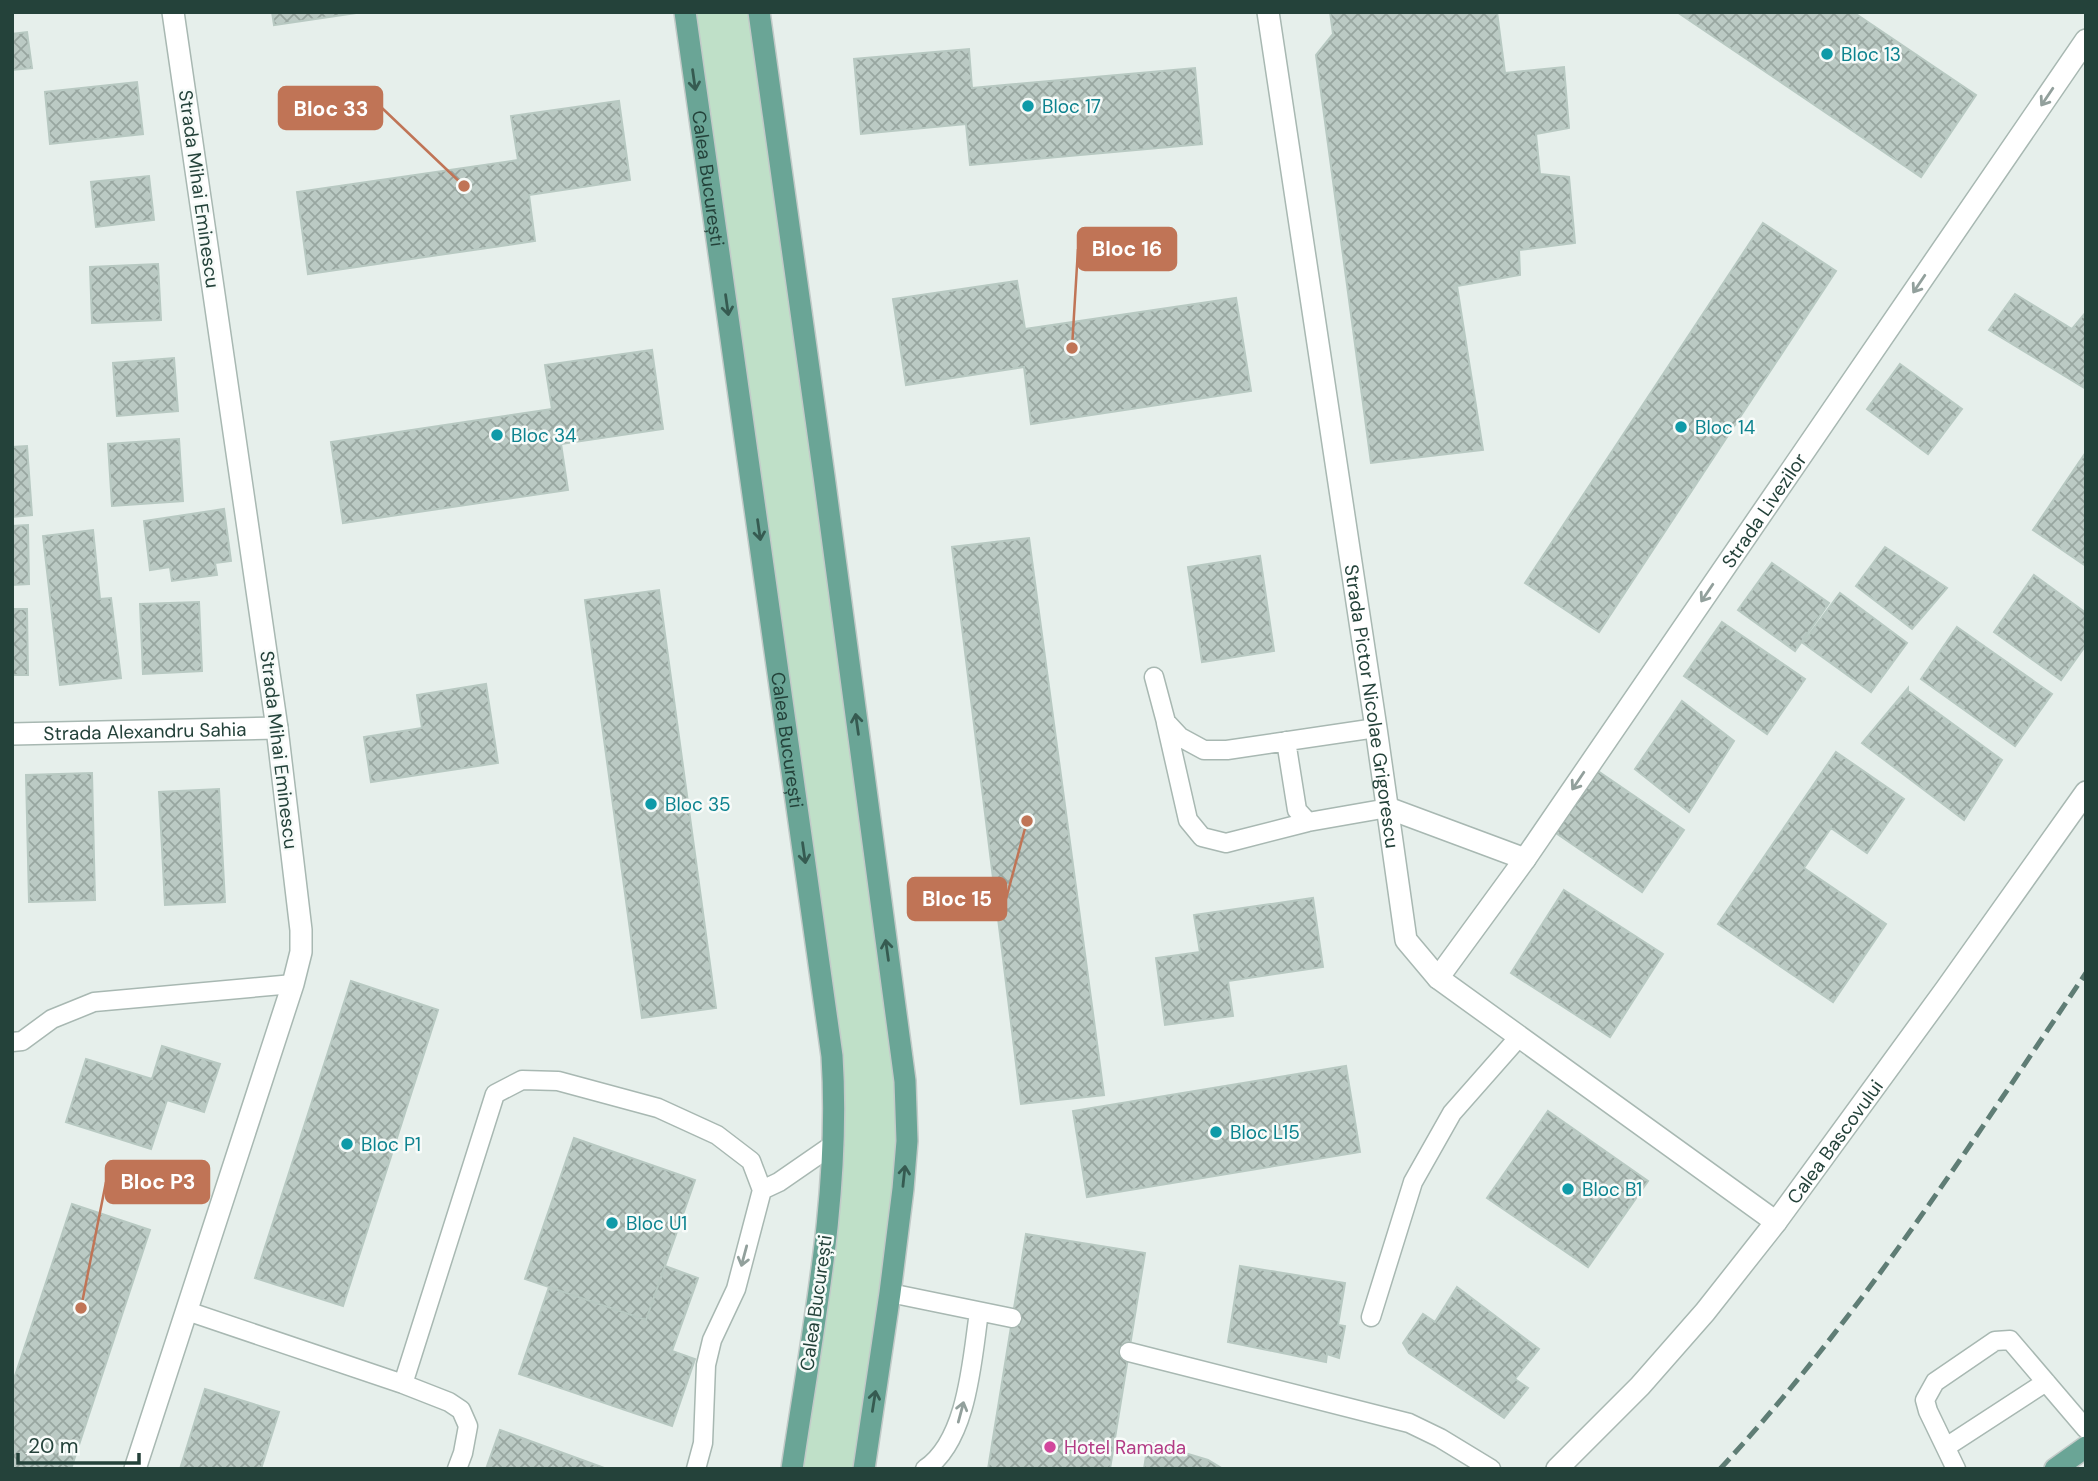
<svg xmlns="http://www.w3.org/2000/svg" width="2098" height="1481" viewBox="0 0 2098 1481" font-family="'DM Sans',sans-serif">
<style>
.grass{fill:#bfe0c8}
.building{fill:url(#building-cross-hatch);stroke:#b8c9c2;stroke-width:2}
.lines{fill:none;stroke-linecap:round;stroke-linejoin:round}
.service-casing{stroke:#a8b8b2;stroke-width:21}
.minor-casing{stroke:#a8b8b2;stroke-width:24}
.tertiary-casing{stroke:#a8b8b2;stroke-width:24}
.primary-casing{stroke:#c2cac8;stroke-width:24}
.service{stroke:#fff;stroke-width:18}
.minor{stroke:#fff;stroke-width:21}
.tertiary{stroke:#fff;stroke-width:21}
.primary{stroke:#6aa596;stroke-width:21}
.rail{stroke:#5f7d75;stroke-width:5;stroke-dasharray:14 7;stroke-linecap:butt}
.oneway{stroke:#365b51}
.oneway2{stroke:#92a09c}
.culture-dot{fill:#0f9aa8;stroke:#f7fbf9;stroke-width:2.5}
.hotel-dot{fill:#d1479c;stroke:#f7fbf9;stroke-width:2.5}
.labels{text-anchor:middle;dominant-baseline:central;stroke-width:5;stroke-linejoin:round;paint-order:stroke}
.culture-label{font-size:19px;fill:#0d838f;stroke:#f7fbf9;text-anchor:start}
.street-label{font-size:19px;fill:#24423a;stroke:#f7fbf9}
.hotel-label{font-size:19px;fill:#b23c85;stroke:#f7fbf9;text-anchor:start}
.leader{fill:none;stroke:#c07456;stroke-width:2.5}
.callout-dot{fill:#c07456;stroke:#f7fbf9;stroke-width:2.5}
.callout{fill:#c07456;stroke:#c07456;stroke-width:2.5}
.callout-label{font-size:21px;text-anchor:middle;font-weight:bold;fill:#fff}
</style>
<defs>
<pattern id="building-cross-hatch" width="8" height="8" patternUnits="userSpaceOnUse" patternTransform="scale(1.75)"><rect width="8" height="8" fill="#bbcac4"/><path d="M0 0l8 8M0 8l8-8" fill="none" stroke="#98a6a0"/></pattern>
</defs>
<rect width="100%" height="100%" fill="#e6efeb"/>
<path class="grass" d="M 684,12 L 759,12 L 905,1081 L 864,1469 L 792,1469 L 834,1144 Z"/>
<path class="building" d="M 272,12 L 363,12 L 274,25 Z
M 1330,12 L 1497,12 L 1505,73 L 1564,67 L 1569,128 L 1536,134 L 1540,174 L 1569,177 L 1575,243 L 1519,250 L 1520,275 L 1457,286 L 1483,450 L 1371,463 L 1316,55 L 1333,34 Z
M 1677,12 L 1853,12 L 1976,95 L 1921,177 Z
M 27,32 L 32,68 L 12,70 L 12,34 Z
M 969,49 L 972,88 L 1195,68 L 1202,144 L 970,165 L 966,124 L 861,134 L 854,59 Z
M 137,82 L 143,134 L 50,144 L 45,92 Z
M 619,101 L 630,180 L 529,195 L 535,241 L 308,274 L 297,192 L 518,160 L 511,116 Z
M 149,176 L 154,220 L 96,227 L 91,182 Z
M 1763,223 L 1836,271 L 1599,632 L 1525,583 Z
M 158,264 L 161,320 L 92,323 L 90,267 Z
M 1017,281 L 1025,329 L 1236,298 L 1251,391 L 1031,424 L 1024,367 L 906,385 L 893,299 Z
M 2015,294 L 2072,329 L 2086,312 L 2086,389 L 1989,330 Z
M 652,350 L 663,429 L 561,444 L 568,490 L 343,523 L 331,442 L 552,409 L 545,365 Z
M 174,358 L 178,411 L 117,416 L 113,363 Z
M 1900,364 L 1962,409 L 1928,454 L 1867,409 Z
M 179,439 L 183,501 L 112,506 L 108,444 Z
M 27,446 L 32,515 L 12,517 L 12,447 Z
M 2086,452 L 2086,566 L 2033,530 Z
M 224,509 L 231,561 L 215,563 L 217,575 L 172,581 L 170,567 L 150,570 L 144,521 Z
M 28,525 L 29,584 L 12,585 L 12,526 Z
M 93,530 L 100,599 L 111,598 L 121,678 L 60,685 L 43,536 Z
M 1029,538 L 1104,1095 L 1021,1104 L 952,547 Z
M 1885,547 L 1947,588 L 1912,629 L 1856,586 Z
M 1260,556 L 1274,651 L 1202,662 L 1188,567 Z
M 1772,563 L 1829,603 L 1795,651 L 1738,610 Z
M 2034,575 L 2086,613 L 2086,645 L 2061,680 L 1994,632 Z
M 659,590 L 716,1008 L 642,1018 L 585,600 Z
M 1840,593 L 1907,643 L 1871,692 L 1803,643 Z
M 199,602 L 202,671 L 143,674 L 140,604 Z
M 12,609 L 27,609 L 28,675 L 12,675 Z
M 1722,622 L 1805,679 L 1767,734 L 1684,676 Z
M 1957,627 L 2052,694 L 2015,746 L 1921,679 Z
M 486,684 L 498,763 L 371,782 L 364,737 L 422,728 L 417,695 Z
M 1908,688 L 1908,691 L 2002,760 L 1964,820 L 1862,743 Z
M 1682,701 L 1734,741 L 1689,812 L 1635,769 Z
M 1836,752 L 1904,799 L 1867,853 L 1831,828 L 1804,868 L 1886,924 L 1833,1002 L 1718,924 Z
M 1595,769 L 1684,830 L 1642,892 L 1553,831 Z
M 92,773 L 95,900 L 29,902 L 26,775 Z
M 219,789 L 225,902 L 165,905 L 159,792 Z
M 1564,890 L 1663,954 L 1610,1037 L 1511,973 Z
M 1313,898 L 1323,967 L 1228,981 L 1233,1016 L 1165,1025 L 1156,958 L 1200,952 L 1194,915 Z
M 351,981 L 438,1010 L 343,1306 L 255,1278 Z
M 162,1046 L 220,1064 L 204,1112 L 167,1100 L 151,1149 L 66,1122 L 86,1059 L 152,1079 Z
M 1346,1066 L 1360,1152 L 1087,1197 L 1073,1111 Z
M 1548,1111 L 1648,1181 L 1588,1267 L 1487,1198 Z
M 574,1138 L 695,1180 L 646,1320 L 525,1279 Z
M 72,1204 L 150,1230 L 71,1469 L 12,1469 L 12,1385 Z
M 1026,1234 L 1145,1253 L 1110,1469 L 988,1469 Z
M 665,1266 L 698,1278 L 672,1351 L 695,1359 L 672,1426 L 519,1374 L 549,1287 L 646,1320 Z
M 1240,1266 L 1345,1283 L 1338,1325 L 1345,1326 L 1339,1358 L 1327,1354 L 1326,1362 L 1228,1342 Z
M 1457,1287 L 1539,1349 L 1515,1379 L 1528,1388 L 1504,1418 L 1409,1353 L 1403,1343 L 1423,1314 L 1435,1322 Z
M 205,1389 L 279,1412 L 261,1469 L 180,1469 Z
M 500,1430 L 607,1469 L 486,1469 Z
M 1148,1442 L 1208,1460 L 1223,1469 L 1144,1469 Z"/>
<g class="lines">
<defs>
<path id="service" d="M 1154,677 L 1166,722 L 1180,737 L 1204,750 L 1227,750 L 1376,728
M 1166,723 L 1188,820 L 1202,837 L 1226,843 L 1308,822
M 1286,741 L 1297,810 L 1308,822 L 1388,808
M 12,1042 L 22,1041 L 52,1019 L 94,1002 L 293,984
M 762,1190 L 779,1182 L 834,1144
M 890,1293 L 1012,1318
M 187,1311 L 403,1384 L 449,1402 L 461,1410 L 468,1426 L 463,1453 L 457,1469
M 1371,1317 L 1413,1182 L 1452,1113 L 1519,1037
M 1129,1352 L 1409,1423 L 1440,1438 L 1491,1469
M 403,1384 L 495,1094 L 522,1080 L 558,1081 L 658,1108 L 717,1135 L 751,1161 L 762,1190 L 736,1289 L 712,1340 L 706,1365 L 703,1443 L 696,1469
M 1946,1447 L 2046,1382
M 925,1469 C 968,1440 972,1359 979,1312
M 1956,1469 L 1928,1411 L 1925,1400 L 1935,1382 L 1995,1341 L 2010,1340 L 2086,1429"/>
<g id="minor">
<path id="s1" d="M 1268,12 L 1376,728 L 1406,940 L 1438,978 L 1776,1222"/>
<path id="s2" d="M 12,734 L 277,728"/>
<path d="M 1388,808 L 1525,859"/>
<path id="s3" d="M 1438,978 L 1525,859 L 2086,40"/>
<path d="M 135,1469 L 293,984 L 301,952 L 301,930 L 277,728 L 173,12"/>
</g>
<g id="tertiary">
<path id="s4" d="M 1557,1469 L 1640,1386 L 1705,1312 L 1776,1222 L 1946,989 L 2086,792"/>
</g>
<g id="primary">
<path id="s5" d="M 685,12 L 832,1056 C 841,1194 812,1332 792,1469"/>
<path d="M 759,12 L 824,476 L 905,1081 L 907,1141 L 903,1189 L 890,1293 L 864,1469"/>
<path d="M 2055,1469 L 2086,1447"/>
</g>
</defs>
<use href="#service" class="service-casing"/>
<use href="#minor" class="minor-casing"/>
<use href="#tertiary" class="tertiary-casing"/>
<use href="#primary" class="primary-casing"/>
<use href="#service" class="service"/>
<use href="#minor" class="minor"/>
<use href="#tertiary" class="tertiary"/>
<use href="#primary" class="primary"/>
<path class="rail" d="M 1720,1469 C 1860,1318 1971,1143 2086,973"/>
</g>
<defs><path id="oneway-shaft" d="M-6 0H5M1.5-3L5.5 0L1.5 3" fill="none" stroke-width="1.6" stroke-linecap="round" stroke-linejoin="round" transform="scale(1.75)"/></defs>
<g class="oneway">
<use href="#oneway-shaft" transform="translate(694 80) rotate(82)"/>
<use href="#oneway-shaft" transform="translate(727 305) rotate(82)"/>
<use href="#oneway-shaft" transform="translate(759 530) rotate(82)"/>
<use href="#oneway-shaft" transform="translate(857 724) rotate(-98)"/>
<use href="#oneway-shaft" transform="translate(804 853) rotate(82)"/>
<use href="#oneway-shaft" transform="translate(887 950) rotate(-98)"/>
<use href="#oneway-shaft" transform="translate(904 1176) rotate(-84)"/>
<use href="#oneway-shaft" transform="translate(874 1401) rotate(-81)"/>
</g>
<g class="oneway2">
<use href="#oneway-shaft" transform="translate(2047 97) rotate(124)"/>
<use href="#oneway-shaft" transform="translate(1919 284) rotate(124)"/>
<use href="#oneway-shaft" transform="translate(1707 593) rotate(124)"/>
<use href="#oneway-shaft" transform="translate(1578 781) rotate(124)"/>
<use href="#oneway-shaft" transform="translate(744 1256) rotate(105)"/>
<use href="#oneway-shaft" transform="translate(961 1412) rotate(-75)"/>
</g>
<g class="culture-dot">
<circle cx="1827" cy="54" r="7"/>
<circle cx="1028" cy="106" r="7"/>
<circle cx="1681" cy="427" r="7"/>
<circle cx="497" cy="435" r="7"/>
<circle cx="651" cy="804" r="7"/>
<circle cx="1216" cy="1132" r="7"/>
<circle cx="347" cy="1144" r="7"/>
<circle cx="1568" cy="1189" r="7"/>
<circle cx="612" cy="1223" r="7"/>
</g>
<circle class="hotel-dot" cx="1050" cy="1447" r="7"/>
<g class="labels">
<g class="culture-label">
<text x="1841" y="54">Bloc 13</text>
<text x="1042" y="106">Bloc 17</text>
<text x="1695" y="427">Bloc 14</text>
<text x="511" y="435">Bloc 34</text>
<text x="665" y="804">Bloc 35</text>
<text x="1230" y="1132">Bloc L15</text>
<text x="361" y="1144">Bloc P1</text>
<text x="1582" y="1189">Bloc B1</text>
<text x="626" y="1223">Bloc U1</text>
</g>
<g class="street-label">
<text stroke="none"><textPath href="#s5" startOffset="168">Calea București</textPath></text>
<text transform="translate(199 189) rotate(82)">Strada Mihai Eminescu</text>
<text stroke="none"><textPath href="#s3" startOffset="570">Strada Livezilor</textPath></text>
<text stroke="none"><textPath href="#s1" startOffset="702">Strada Pictor Nicolae Grigorescu</textPath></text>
<text stroke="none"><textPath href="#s2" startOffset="133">Strada Alexandru Sahia</textPath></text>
<text stroke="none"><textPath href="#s5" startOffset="735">Calea București</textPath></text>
<text transform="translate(279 750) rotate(83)">Strada Mihai Eminescu</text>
<text stroke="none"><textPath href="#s4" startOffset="430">Calea Bascovului</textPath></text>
<text transform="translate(816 1303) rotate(-82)">Calea București</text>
</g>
<g class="hotel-label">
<text x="1064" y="1447">Hotel Ramada</text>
</g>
</g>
<path class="leader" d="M464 186L382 108M1072 348L1078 249M1027 821L1006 899M81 1308L106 1182"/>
<g class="callout-dot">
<circle cx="464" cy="186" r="7"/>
<circle cx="1072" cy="348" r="7"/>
<circle cx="1027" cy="821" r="7"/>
<circle cx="81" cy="1308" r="7"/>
</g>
<g class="callout">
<rect x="279" y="87" width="103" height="42" rx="7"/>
<rect x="1078" y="228" width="98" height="42" rx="7"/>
<rect x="908" y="878" width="98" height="42" rx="7"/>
<rect x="106" y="1161" width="103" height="42" rx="7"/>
</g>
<g class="callout-label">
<text x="331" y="116">Bloc 33</text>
<text x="1127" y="256">Bloc 16</text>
<text x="957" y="906">Bloc 15</text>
<text x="158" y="1189">Bloc P3</text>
</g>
<rect width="2098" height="1481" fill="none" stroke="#24423a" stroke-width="28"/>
<path d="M18 1453v10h121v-10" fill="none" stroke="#24423a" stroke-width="3.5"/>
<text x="28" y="1453" font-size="21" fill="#24423a" stroke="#f7fbf9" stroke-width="5" paint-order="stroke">20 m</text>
</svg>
